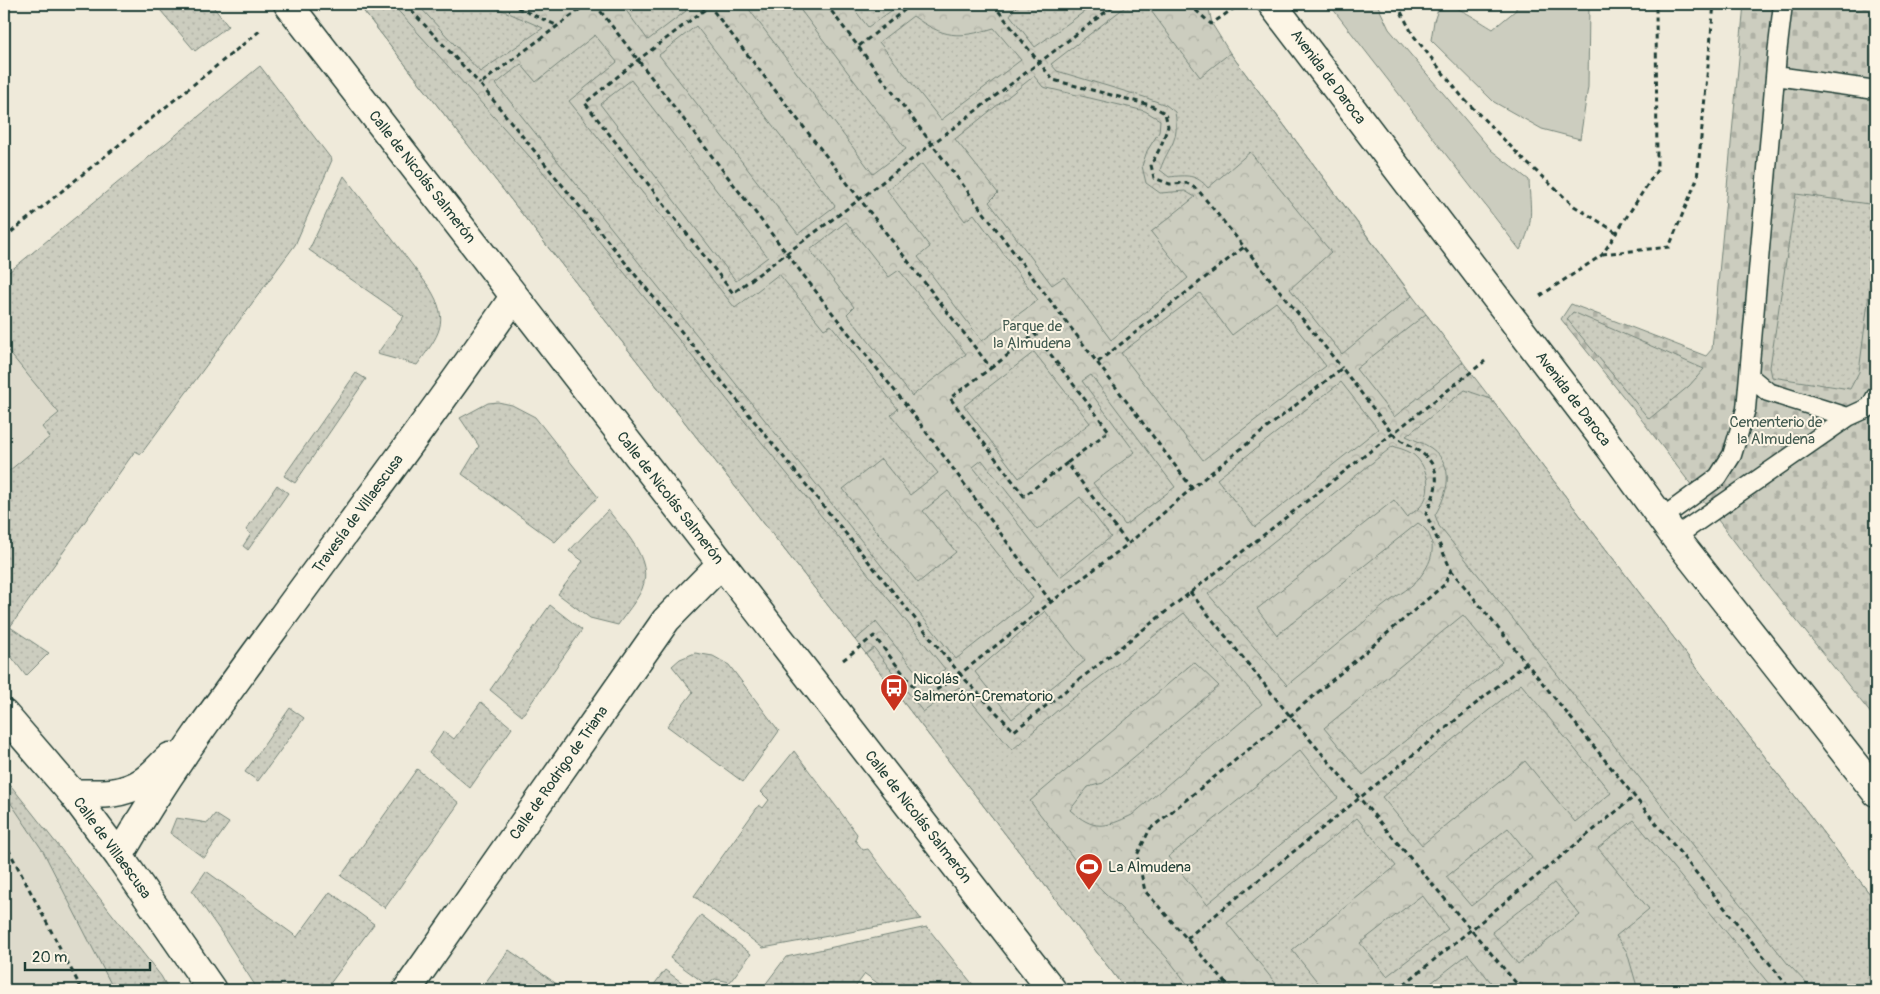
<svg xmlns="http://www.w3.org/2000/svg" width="1880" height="994" viewBox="0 0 1880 994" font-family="Pangolin,sans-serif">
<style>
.built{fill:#dedbcc}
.grass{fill:#cccdbf;stroke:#76857a}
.cemetery{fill:url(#cemetery-stones);stroke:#76857a}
.park{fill:url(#park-crowns);stroke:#76857a}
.garden{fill:url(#garden-dots);stroke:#76857a}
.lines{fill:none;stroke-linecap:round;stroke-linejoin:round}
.lane-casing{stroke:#1f3d34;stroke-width:21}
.street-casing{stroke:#1f3d34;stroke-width:31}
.secondary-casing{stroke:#1f3d34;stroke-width:31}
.path{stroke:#1f3d34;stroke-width:3;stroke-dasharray:5 4;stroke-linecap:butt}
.lane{stroke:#fcf5e5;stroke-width:18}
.street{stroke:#fcf5e5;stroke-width:28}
.secondary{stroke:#fcf5e5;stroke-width:28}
.labels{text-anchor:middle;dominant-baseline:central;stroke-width:4;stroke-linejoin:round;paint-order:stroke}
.street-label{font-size:15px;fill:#1f3d34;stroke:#fcf5e5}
.park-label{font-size:15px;fill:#425a50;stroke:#fcf5e5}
.poi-label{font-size:15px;fill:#1f3d34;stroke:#fcf5e5;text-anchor:start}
</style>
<defs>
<pattern id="cemetery-stones" width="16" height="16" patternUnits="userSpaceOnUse" patternTransform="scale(1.25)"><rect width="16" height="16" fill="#cccdbf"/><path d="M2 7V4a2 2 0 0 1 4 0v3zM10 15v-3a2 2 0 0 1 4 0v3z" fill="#afb1a5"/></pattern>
<pattern id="park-crowns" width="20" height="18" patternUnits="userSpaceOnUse" patternTransform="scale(1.25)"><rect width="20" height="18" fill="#cccdbf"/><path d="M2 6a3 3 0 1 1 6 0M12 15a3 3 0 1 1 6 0" fill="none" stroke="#afb1a5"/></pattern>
<pattern id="garden-dots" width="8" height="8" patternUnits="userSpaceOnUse" patternTransform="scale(1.25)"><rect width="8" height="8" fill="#cccdbf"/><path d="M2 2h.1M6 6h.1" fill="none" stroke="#afb1a5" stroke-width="1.8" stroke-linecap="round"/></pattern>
</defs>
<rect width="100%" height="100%" fill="#efeada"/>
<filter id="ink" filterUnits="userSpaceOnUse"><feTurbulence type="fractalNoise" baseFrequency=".02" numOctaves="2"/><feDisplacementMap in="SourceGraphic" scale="10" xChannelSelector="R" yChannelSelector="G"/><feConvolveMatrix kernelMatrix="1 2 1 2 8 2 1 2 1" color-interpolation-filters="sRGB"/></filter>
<g filter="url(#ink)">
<path class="built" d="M 4,276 L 111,371 L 42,427 L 50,437 L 4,475 Z
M 4,777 L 161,976 L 169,990 L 4,990 Z"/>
<path class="grass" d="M 1329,4 L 1377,4 L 1389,29 L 1491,150 L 1529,180 C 1530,210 1535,222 1520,250 Z
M 1440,4 C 1456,4 1479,21 1493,29 L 1516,10 L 1516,4 L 1589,4 L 1588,87 L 1580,139 L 1542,129 L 1494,102 L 1431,40 L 1434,21 Z"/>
<path class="cemetery" d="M 1744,4 L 1876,4 L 1876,720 L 1753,566 L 1638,415 L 1561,319 L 1571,304 L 1706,356 L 1712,349 Z"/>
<path class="park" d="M 358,4 L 1208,4 L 1212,24 L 1230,53 L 1426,314 L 1876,902 L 1876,990 L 1126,990 L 866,654 Z"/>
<path class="garden" d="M 155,4 L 211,4 L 228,26 L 195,51 Z
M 358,4 L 392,4 L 539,167 L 945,669 L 925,683 L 876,622 L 855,640 Z
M 417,4 L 488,4 L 543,28 L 480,72 Z
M 633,4 L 680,4 L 686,11 L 648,40 L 625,9 Z
M 745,4 L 796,4 L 906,149 L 873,174 Z
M 850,4 L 901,4 L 868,27 Z
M 1018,4 L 1095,4 L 1035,47 L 1010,15 Z
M 1129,4 L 1146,4 L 1200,77 L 1230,53 L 1412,296 L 1342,354 L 1290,289 L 1331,252 L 1250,152 L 1208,188 C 1196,174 1187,175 1169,177 L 1160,170 C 1169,144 1180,143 1175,112 L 1166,105 L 1144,97 L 1057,71 L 1051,64 Z
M 913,16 C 944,38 958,39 994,28 L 1021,60 L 941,120 L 879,42 Z
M 696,26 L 835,206 L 798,234 L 659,55 Z
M 595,35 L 617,62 L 569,101 L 735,308 L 779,274 L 824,329 L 831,325 L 898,409 L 891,415 L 938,473 L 910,495 L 881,459 L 843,489 L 918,583 L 956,552 L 923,511 L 948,491 L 1033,598 L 956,659 L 496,84 L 521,64 L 536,82 Z
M 260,66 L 332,160 L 295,245 L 141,454 L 135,451 L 10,627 L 49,653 L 26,676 L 4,647 L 4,475 L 50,437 L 42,427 L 59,413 L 4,346 L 4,276 Z
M 1034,76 L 1043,87 L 1145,111 L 1160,120 L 1159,132 L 1147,151 L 1142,166 L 1146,183 L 1160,193 L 1185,191 L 1195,197 L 1151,232 L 1188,278 L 1111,340 L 1064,277 L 1052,285 L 989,202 L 998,193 L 955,139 Z
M 631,80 L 768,257 L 736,281 L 600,104 Z
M 922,164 L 965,221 L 974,214 L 1038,300 L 982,341 L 918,257 L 930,247 L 887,190 Z
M 344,176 L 429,287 C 451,322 439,335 417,365 L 377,354 L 404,316 L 309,250 Z
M 1796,194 L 1876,205 L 1876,239 L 1859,372 L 1850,389 L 1772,377 L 1770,367 Z
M 846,222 L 889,277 L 899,270 L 966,354 L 912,396 L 847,314 L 854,307 L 810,250 Z
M 1200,293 L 1232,335 L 1276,302 L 1326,366 L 1203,460 L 1121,353 Z
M 1573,312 L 1704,369 L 1689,386 L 1649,419 L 1567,319 Z
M 1426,314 L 1463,362 L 1394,417 L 1356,369 Z
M 1034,352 L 1090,423 L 1019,478 L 964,406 Z
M 356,373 L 366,379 L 295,483 L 284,476 Z
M 1091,375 L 1175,487 L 1125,525 L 1093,483 L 1135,452 L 1082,381 Z
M 1341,382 L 1378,429 L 1255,527 L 1217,479 Z
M 1465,390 L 1491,399 L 1876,902 L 1876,990 L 1816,990 L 1810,987 L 1788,964 L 1439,526 L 1435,515 C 1448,493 1456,466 1431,448 C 1424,443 1414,440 1406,436 Z
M 498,402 L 512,405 L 535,417 L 598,497 L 555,542 L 462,474 L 479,446 L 460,418 L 488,403 Z
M 1393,446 C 1398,448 1406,450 1411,453 C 1428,464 1434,492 1420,507 C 1416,511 1411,514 1407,517 L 1394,500 L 1257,609 L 1277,635 L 1418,523 C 1435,534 1436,553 1425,570 C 1414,588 1398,594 1382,607 C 1351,633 1319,659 1287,685 L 1208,594 Z
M 982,460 L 1037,530 L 1080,497 L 1111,537 L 1060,577 L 973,467 Z
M 277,485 L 288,493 L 248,550 L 243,546 L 251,534 L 246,530 Z
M 608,510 C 624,531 654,560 642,589 C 636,602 626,613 618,625 L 590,618 L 558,594 L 583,561 L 569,551 Z
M 550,605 L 582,630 L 522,716 L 490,690 Z
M 1045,611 L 1085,661 L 1012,719 L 975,672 Z
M 1184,613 L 1262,704 L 1132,815 C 1105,828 1094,831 1070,810 L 1088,787 L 1103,783 L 1219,686 L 1194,662 L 1030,801 L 1087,876 L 1121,908 L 1168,959 L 1192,990 L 1126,990 L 866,654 L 874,648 L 923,712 L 959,687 L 1012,750 L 1059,709 Z
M 1463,615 L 1502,662 L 1363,775 L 1324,728 Z
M 695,653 L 713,656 L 729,665 L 779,731 L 743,782 L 667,726 L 693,692 L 672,666 L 680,659 Z
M 1521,684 L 1611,793 L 1575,822 L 1525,761 L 1422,845 L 1382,797 Z
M 481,702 L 512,728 L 470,788 L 429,753 L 444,731 L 454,739 Z
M 290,708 L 304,718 L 258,781 L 245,772 Z
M 1300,750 L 1338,798 L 1207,904 L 1168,857 Z
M 794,751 L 857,834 L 855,840 L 863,850 L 868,849 L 921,919 L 763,948 L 694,896 L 759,805 L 763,808 L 769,800 L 761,792 Z
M 417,769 L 459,803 L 385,908 L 341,876 Z
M 4,777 L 161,976 L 169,990 L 114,990 L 43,851 L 4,793 Z
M 215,814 L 229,823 L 204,858 L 170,833 L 176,818 L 208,823 Z
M 1357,818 L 1396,866 L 1292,950 L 1324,990 L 1281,990 L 1227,923 Z
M 1634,820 L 1774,990 L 1638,990 L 1627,952 L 1616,936 L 1649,909 L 1598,848 Z
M 1508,828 L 1532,858 L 1471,906 L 1446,877 Z
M 206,871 L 297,937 L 330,892 L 374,924 L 329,985 L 332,990 L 258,990 L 219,929 L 192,891 Z
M 1554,883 L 1580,915 L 1518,964 L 1492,932 Z
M 1422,895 L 1448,929 L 1387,976 L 1360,943 Z
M 701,915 L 751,954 L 730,982 L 715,979 L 707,985 L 670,958 Z
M 927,927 L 974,986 L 971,990 L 887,990 L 865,974 L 853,990 L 761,990 L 786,957 Z
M 509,950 L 565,990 L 480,990 Z
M 1468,954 L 1494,986 L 1489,990 L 1422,990 Z
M 665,970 L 692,990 L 650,990 Z"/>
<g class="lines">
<defs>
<path id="lane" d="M 1776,76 L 1876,90
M 1749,376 L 1768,392 L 1848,417 L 1870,407 L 1876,396
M 1662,518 L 1718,477 L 1732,455 L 1746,409 L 1777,54 L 1783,4
M 1675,537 L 1848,417"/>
<path id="street" d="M 288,4 L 1052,990
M 4,714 L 72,793 L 119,856 L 212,990
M 72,793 C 97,794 122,796 144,781 C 153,775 161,765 170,757
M 119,856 C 167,773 224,696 281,619 C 359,512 439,407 514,297
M 407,990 L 666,620 L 721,564"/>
<path id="secondary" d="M 1272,4 L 1609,446 L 1675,537 L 1876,792"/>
</defs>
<use href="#lane" class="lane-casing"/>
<use href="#street" class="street-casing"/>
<use href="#secondary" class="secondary-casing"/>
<path class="path" d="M 405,4 L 480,84
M 509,4 L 558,26
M 587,4 L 480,84 L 960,674 L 1051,602 L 1128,544 L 1192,488 L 1342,368 L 1392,433 C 1400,441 1409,444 1419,451 C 1445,469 1437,489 1426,514 L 1451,570 L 1444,585 L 1290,716 L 1150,829 L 1137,855 L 1145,891 L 1232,990
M 595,4 L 834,315 L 907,406 L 1051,602
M 708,4 L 991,368 L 950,398 L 1024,496 L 1067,463 L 1128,544
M 712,4 L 638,60 L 585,103 L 733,293 L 860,199 L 1116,4
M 826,4 L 1192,488
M 993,4 L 1053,80 L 1150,105 L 1165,113 L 1168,126 L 1161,146 L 1151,165 L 1154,178 L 1170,184 L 1187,183 L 1198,190 L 1342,368
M 1189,4 L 1211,24 L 1236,7
M 1397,4 L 1413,35 L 1463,98 L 1526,162 L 1574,206 L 1616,232
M 859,46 L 912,4
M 4,238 L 262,29
M 1602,254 L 1669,247 L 1697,179 L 1714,4
M 1540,296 L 1602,255 L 1657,170 L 1656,4
M 1098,362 L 1244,247
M 991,368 L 1035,334 L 1109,431 L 1067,463
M 1451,570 L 1791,990
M 1190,592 L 1290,716 L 1522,990
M 843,660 L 874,636 L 923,699 L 960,674 L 1014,731 L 1485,361
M 4,841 L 82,990
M 1187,938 L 1526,663
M 1397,990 L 1634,797"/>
<use href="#lane" class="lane"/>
<use href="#street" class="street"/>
<use href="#secondary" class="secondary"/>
</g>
</g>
<defs>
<symbol id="bus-pin" viewBox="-11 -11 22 30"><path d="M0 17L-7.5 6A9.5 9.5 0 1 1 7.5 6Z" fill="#c8321e" stroke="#fcf5e5"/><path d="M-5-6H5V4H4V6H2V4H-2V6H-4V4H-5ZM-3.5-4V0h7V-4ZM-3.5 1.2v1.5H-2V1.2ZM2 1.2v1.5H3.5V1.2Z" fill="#fff"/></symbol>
<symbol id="stadium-pin" viewBox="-11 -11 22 30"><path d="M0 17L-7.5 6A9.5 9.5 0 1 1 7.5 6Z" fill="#c8321e" stroke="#fcf5e5"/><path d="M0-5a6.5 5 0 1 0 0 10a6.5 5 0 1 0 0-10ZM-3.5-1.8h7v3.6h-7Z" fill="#fff"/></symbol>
</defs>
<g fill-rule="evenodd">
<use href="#bus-pin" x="878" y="672" width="32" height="43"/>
<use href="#stadium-pin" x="1073" y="851" width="32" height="43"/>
</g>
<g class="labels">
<g class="street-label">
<text transform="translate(1328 77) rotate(53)">Avenida de Daroca</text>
<text transform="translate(422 177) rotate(52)">Calle de Nicolás Salmerón</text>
<text transform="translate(1573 399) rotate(53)">Avenida de Daroca</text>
<text transform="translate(670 498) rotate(52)">Calle de Nicolás Salmerón</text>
<text transform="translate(358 514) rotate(-54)">Travesía de Villaescusa</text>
<text transform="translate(559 773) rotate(-55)">Calle de Rodrigo de Triana</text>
<text transform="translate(918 817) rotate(52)">Calle de Nicolás Salmerón</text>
<text transform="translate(112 848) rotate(54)">Calle de Villaescusa</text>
</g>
<g class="park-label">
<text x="1032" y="326">Parque de<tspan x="1032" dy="17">la Almudena</tspan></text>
<text x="1776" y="422">Cementerio de<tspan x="1776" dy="17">la Almudena</tspan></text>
</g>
<g class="poi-label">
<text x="913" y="679">Nicolás<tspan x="913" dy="17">Salmerón-Crematorio</tspan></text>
<text x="1108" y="867">La Almudena</text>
</g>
</g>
<rect width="1880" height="994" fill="none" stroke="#fcf5e5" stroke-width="20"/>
<rect x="10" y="10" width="1860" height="974" fill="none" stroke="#1f3d34" stroke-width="2" filter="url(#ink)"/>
<path d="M25 962v8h125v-8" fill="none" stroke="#1f3d34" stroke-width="2.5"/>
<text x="32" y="962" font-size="15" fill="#1f3d34" stroke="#fcf5e5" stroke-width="4" paint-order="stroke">20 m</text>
</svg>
